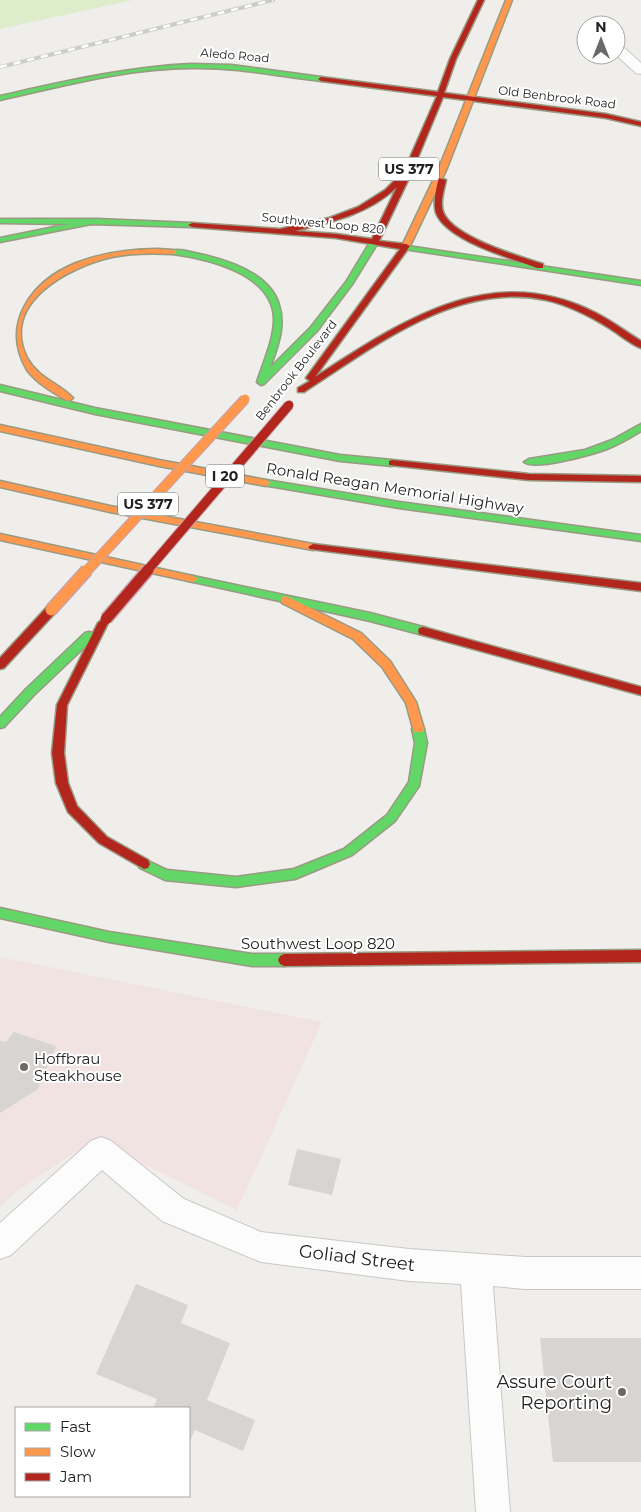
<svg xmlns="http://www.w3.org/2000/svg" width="641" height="1512" viewBox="0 0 641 1512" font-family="Montserrat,sans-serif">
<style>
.commercial{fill:#f1e3e1}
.grass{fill:#ddeccb}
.building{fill:#d7d4d2}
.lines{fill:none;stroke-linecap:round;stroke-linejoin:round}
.street-casing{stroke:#c9c8c7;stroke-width:2}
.fast-casing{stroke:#999a82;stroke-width:3}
.slow-casing{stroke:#999a82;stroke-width:3}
.jam-casing{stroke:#999a82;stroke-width:3}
.street{fill:#fdfcfc;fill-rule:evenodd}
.fast{fill:#63d668;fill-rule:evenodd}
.slow{fill:#ff974d;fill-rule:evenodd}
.jam{fill:#b3261e;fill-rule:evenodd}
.rail-casing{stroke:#ccc;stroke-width:4}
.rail{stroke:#fff;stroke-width:2.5;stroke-dasharray:7;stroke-linecap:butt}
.slow-bridge-far1-casing{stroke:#c5a2ac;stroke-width:11;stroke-linecap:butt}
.slow-bridge-casing{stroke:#c5a2ac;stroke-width:14;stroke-linecap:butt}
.jam-bridge-far1-casing{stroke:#c5a2ac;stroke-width:11;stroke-linecap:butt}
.jam-bridge-casing{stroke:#c5a2ac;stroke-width:14;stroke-linecap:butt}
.slow-bridge-far1{stroke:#ff974d;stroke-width:9}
.slow-bridge{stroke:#ff974d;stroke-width:11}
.jam-bridge-far1{stroke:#b3261e;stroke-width:9}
.jam-bridge{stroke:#b3261e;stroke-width:11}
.poi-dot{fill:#6a6968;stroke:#fff;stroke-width:2}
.labels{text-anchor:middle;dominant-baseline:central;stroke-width:4;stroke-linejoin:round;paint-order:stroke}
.far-street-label{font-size:12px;fill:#222;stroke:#fff}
.shield{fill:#fff;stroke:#646464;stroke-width:1}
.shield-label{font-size:14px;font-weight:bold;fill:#222}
.street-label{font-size:15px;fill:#222;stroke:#fff}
.poi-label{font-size:15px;fill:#222;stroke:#fff;text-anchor:start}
.near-street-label{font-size:18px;fill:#222;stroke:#fff}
.near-poi-label{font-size:18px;fill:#222;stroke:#fff;text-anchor:end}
</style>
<rect width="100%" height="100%" fill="#f0eeeb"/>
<path class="commercial" d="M 0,957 L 322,1022 L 237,1210 L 94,1140 L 16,1192 L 0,1207 Z"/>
<path class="grass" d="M 0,0 L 133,0 L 0,29 Z"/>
<path class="building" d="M 14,1032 L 56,1046 L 38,1089 L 0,1113 L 0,1041 L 6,1042 Z
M 297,1149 L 341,1159 L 332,1195 L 288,1185 Z
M 136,1284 L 188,1305 L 181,1323 L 230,1343 L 207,1400 L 255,1420 L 243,1451 L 195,1430 L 189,1443 L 189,1408 L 153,1408 L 157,1399 L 96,1374 Z
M 540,1338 L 641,1338 L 641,1462 L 553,1462 Z"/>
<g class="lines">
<defs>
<path id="street" d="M 616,44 L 621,45 L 641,63 L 641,74 L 636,73 L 616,55 Z
M 101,1137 L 111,1141 L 184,1199 L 261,1232 L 409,1249 L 525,1257 L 641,1257 L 641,1289 L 525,1289 L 493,1286 L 510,1512 L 476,1512 L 461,1284 L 409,1281 L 261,1262 L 162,1221 L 102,1170 L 11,1255 L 0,1259 L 0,1223 L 91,1141 Z"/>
<path id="fast" d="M 191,64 L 231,65 L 321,77 L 324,79 L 321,81 C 278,76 235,67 192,68 C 127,68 63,86 0,100 L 0,96 C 63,82 126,67 191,64 Z
M 0,219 L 97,219 L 192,223 L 196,225 L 192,227 L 91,224 L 0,242 L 0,238 L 69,224 L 0,223 Z
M 372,239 L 379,241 L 353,283 L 317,331 L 264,384 L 261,385 L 257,382 C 263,363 274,340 274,319 C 273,274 209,259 173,254 L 169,252 C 175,248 187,251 195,253 C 224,259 270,272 279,305 C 286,327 277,348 270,368 L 311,327 L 346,282 Z
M 401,245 L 641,281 L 641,285 L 404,249 L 400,247 Z
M 0,385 L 95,408 L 340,455 L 392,460 L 397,463 L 392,466 L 340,461 L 95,414 L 0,391 Z
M 641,424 L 641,431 C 630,438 619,444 607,449 C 593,454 534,471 524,462 L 529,459 L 585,450 L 612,440 Z
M 266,480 L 399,502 L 641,535 L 641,541 L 399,508 L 263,485 L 263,481 Z
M 193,576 L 370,613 L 427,628 L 428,631 L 423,635 L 370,621 L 189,581 L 188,579 L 189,577 Z
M 89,632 L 93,633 L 94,636 L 93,639 L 34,695 L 4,727 L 0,728 L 0,717 L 26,689 L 85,633 Z
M 418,725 L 424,729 L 427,743 L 419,786 L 395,821 L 352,855 L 295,879 L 236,887 L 165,880 L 140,868 L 138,864 L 140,860 L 144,859 L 167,870 L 236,877 L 294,869 L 344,849 L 387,815 L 409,782 L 415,743 L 412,729 Z
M 0,908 L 109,932 L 252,954 L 284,954 L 288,956 L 290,960 L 288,964 L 284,966 L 252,966 L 109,942 L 0,918 Z"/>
<path id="slow" d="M 506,0 L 512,0 L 447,168 L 410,246 L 403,248 L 402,246 L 439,168 Z
M 158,249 L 173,250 L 177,252 L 173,254 C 153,253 132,253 112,257 C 68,267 0,303 27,358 C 39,379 59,383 73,398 L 69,401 L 66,400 C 52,392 37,383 27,370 C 0,323 32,281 76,263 C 102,253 130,249 158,249 Z
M 0,425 L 159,460 L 266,480 L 271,483 L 266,486 L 159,466 L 0,431 Z
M 0,481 L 110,506 L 313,544 L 318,547 L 313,550 L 110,512 L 0,487 Z
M 0,534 L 193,576 L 198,579 L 193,582 L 0,540 Z
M 286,596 L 361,633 L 390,661 L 416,702 L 424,729 L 422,732 L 414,732 L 406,703 L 382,667 L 353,639 L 282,603 L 281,600 L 282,597 Z"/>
<path id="jam" d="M 478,0 L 484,0 L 456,59 L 444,93 L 606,114 L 641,122 L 641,126 L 606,118 L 443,97 L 411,174 L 379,241 L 406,244 L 410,246 L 315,377 C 402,321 491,259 596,313 C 612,321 626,332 641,341 L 641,348 C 630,344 619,334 609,328 C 590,316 568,305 546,300 C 457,281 375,346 304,392 L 298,392 L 298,388 L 310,381 L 306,378 L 400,249 L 336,238 L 192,227 L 188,225 L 192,223 L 280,229 L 329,218 L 358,207 L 385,190 L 397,178 L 401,178 L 437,96 L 321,81 L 318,79 L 321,77 L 438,92 L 450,59 ZM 397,187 L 372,239 L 336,234 L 295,231 C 332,222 369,214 397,187 Z
M 439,178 L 446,180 C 444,190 439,204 444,214 C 456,238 518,256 543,264 L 543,268 L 537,268 C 511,258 447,241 436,213 C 433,203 436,188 439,178 Z
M 392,460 L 529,474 L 641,476 L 641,482 L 529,480 L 389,465 L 389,461 Z
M 313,544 L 641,583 L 641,591 L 310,549 L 308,547 Z
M 51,606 L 56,610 L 55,613 L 4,668 L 0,669 L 0,658 L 47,607 Z
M 103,619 L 108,623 L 67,705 L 64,753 L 68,783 L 77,806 L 107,837 L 148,860 L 150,864 L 148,868 L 144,869 L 99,843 L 68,812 L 56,783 L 52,753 L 57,705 L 98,623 Z
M 423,627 L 641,687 L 641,695 L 419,634 L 418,631 L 419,628 Z
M 641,950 L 641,962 L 284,966 L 280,964 L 278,960 L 280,956 L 284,954 Z"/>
</defs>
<use href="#street" class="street-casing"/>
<use href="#fast" class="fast-casing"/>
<use href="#slow" class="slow-casing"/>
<use href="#jam" class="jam-casing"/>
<use href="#street" class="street"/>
<use href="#fast" class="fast"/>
<use href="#slow" class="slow"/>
<use href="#jam" class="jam"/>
<defs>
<path id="rail" d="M 0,67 L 273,0"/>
</defs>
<use href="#rail" class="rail-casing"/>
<use href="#rail" class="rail"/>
<defs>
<path id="slow-bridge-far1" d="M 86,572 L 245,399"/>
<path id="slow-bridge" d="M 51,610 L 87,570"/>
<path id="jam-bridge-far1" d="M 146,572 L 289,405"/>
<path id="jam-bridge" d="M 106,619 L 148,570"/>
</defs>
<use href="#slow-bridge-far1" class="slow-bridge-far1-casing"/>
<use href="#slow-bridge" class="slow-bridge-casing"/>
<use href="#jam-bridge-far1" class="jam-bridge-far1-casing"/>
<use href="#jam-bridge" class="jam-bridge-casing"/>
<use href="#slow-bridge-far1" class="slow-bridge-far1"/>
<use href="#slow-bridge" class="slow-bridge"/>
<use href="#jam-bridge-far1" class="jam-bridge-far1"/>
<use href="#jam-bridge" class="jam-bridge"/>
</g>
<g class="poi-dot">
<circle cx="24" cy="1067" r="5"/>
<circle cx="622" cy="1392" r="5"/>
</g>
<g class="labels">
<g class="far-street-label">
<text transform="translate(235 55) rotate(5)">Aledo Road</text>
<text transform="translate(557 97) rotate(7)">Old Benbrook Road</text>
<text transform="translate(323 223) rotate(6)">Southwest Loop 820</text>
<text transform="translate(296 370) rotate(-52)">Benbrook Boulevard</text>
</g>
<g class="shield">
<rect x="379" y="157.5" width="60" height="23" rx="4"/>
<rect x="206" y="464.5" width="38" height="23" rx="4"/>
<rect x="118" y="492.5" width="60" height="23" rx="4"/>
</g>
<g class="shield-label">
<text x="409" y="169">US 377</text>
<text x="225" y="476">I 20</text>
<text x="148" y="504">US 377</text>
</g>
<g class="street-label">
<text transform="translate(395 488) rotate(9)">Ronald Reagan Memorial Highway</text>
<text x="318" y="943">Southwest Loop 820</text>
</g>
<g class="poi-label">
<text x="34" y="1058">Hoffbrau<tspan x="34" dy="17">Steakhouse</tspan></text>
</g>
<g class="near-street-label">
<text transform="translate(357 1258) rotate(7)">Goliad Street</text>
</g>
<g class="near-poi-label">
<text x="612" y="1382">Assure Court<tspan x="612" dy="21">Reporting</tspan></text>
</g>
</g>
<rect x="15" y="1407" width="175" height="90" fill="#ffffff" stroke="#a7a7a7"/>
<rect x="25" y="1423" width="25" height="8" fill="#63d668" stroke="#a7a7a7"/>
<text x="60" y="1432" font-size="15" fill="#222222">Fast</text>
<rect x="25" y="1448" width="25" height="8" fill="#ff974d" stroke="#a7a7a7"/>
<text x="60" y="1457" font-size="15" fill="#222222">Slow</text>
<rect x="25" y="1473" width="25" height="8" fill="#b3261e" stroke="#a7a7a7"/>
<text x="60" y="1482" font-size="15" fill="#222222">Jam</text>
<g transform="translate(601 40)"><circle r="24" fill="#ffffff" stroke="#a7a7a7"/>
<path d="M0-4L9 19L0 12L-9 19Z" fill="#6a6968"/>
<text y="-8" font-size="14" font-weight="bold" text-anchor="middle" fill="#222222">N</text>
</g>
</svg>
